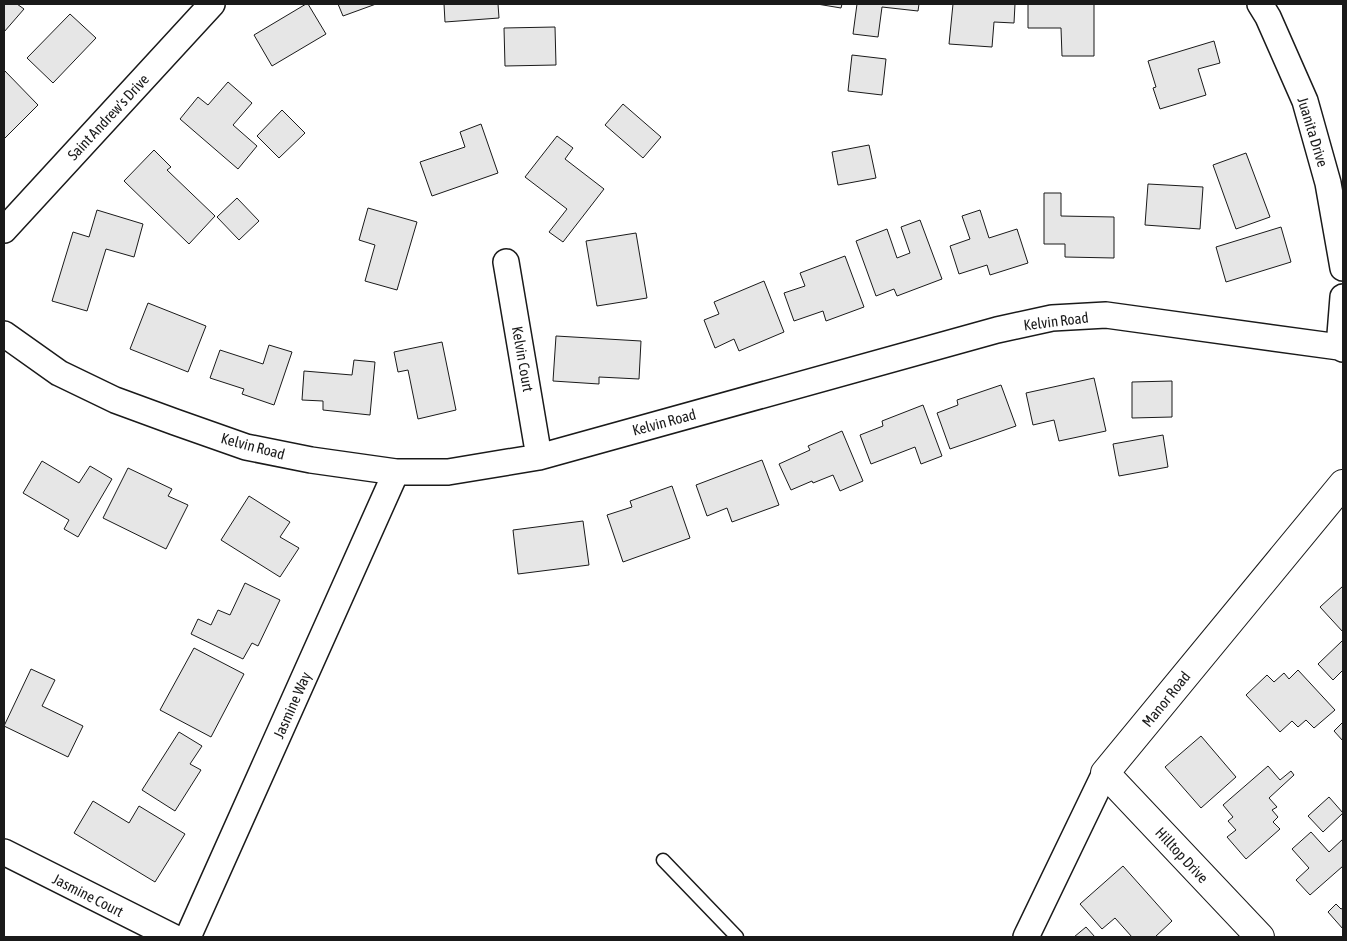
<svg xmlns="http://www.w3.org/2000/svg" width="1347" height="941" viewBox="0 0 1347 941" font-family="'Asap Condensed',sans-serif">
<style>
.building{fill:#e6e6e6;stroke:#1a1a1a}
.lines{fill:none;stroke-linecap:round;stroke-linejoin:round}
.service-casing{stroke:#1a1a1a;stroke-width:15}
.minor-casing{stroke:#1a1a1a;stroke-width:28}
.tertiary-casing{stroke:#1a1a1a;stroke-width:30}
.service{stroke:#fff;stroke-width:12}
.minor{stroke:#fff;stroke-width:25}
.tertiary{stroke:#fff;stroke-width:28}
.labels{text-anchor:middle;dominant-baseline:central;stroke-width:4;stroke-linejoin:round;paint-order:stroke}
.street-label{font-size:15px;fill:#1a1a1a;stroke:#fff}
</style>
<rect width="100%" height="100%" fill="#fff"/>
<path class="building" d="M 4,4 L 17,4 L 24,9 L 4,32 Z
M 306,4 L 308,4 L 326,34 L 272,66 L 254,35 Z
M 338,4 L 376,4 L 343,16 Z
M 444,4 L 498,4 L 499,18 L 445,22 Z
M 817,4 L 842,4 L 841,8 Z
M 857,4 L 919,4 L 918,11 L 882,7 L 878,37 L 853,34 Z
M 953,4 L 1015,4 L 1014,23 L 994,22 L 992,47 L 949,44 Z
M 1028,4 L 1094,4 L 1094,56 L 1062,56 L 1061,28 L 1028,28 Z
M 70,14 L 96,38 L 53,83 L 27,58 Z
M 555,27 L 556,65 L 505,66 L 504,28 Z
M 1214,41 L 1220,63 L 1198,69 L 1206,95 L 1160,109 L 1153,88 L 1156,87 L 1148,61 Z
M 852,55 L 886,59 L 882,95 L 848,91 Z
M 4,70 L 38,105 L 4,139 Z
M 228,82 L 252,103 L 233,125 L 257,146 L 238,169 L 180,119 L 198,97 L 208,105 Z
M 623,104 L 661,137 L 643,158 L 605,125 Z
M 282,110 L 305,133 L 279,158 L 257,136 Z
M 481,124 L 498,173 L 432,196 L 420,162 L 465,147 L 460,132 Z
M 557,136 L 573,148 L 565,159 L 604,189 L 563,242 L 549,232 L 567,209 L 525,177 Z
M 869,145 L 876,178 L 838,185 L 832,152 Z
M 154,150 L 171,167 L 167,170 L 215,216 L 189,244 L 124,181 Z
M 1246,153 L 1270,217 L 1236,229 L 1213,165 Z
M 1148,184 L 1203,187 L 1200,229 L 1145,225 Z
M 1044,193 L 1061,193 L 1061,216 L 1114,217 L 1114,258 L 1065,257 L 1065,244 L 1044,244 Z
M 237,198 L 259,221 L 239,240 L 217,217 Z
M 368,208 L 417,222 L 397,290 L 365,281 L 375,245 L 359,240 Z
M 97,210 L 143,224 L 134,257 L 106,249 L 87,311 L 52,301 L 73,232 L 89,237 Z
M 980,210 L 989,238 L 1017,229 L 1028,263 L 990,275 L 987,265 L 959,274 L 950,246 L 970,239 L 962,216 Z
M 920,220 L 942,279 L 897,296 L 894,289 L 876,296 L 856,241 L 887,229 L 897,258 L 910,253 L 901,227 Z
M 1281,227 L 1291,262 L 1226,282 L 1216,247 Z
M 636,233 L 647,298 L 597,306 L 586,241 Z
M 845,256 L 864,307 L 826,321 L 823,311 L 794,321 L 784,293 L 805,286 L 800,273 Z
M 764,281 L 784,332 L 739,351 L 734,339 L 715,348 L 704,320 L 719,314 L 714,302 Z
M 148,303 L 206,326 L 188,372 L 130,349 Z
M 556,336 L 641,341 L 639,379 L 599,377 L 599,384 L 553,381 Z
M 442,342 L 456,410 L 418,419 L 408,370 L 398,372 L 394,352 Z
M 269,345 L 292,352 L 274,405 L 242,394 L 244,389 L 210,378 L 220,350 L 263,364 Z
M 354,360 L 375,362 L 370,415 L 323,410 L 323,401 L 302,400 L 304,371 L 352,375 Z
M 1094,378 L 1106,431 L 1059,441 L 1054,420 L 1033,425 L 1026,393 Z
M 1172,381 L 1172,417 L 1132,418 L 1132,382 Z
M 1001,385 L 1016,426 L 950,449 L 937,413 L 958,405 L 957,400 Z
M 923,405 L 942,456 L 921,464 L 915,447 L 871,464 L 860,435 L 883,426 L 882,421 Z
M 842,431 L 863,481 L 840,491 L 833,475 L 813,483 L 812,481 L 791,490 L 779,464 L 810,450 L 808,446 Z
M 1163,435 L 1168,467 L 1119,476 L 1113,444 Z
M 762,460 L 779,505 L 732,522 L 727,508 L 707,516 L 696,485 Z
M 42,461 L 79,483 L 90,466 L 112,479 L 78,537 L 64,529 L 69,520 L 23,493 Z
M 128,468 L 172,489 L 168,496 L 188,505 L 166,549 L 103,518 Z
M 672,486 L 690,538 L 623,562 L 607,515 L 632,507 L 630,501 Z
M 249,496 L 290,522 L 280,537 L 299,548 L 280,577 L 221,540 Z
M 583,521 L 589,565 L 518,574 L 513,530 Z
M 245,583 L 280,600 L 258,646 L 252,643 L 243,659 L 191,634 L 198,619 L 211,625 L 218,610 L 230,615 Z
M 1343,586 L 1343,632 L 1320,607 Z
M 1342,641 L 1343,642 L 1343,670 L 1333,680 L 1318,664 Z
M 194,648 L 244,674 L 211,737 L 160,710 Z
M 31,669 L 55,680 L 42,706 L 83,726 L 68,757 L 4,726 Z
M 1298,670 L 1335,710 L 1314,728 L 1306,720 L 1298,727 L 1292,721 L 1280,732 L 1246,695 L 1267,675 L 1274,682 L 1284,673 L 1289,679 Z
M 1343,722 L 1343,741 L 1334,731 Z
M 179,732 L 202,746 L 190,764 L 201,770 L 175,811 L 142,790 Z
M 1201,736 L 1236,777 L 1201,808 L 1165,767 Z
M 1268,766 L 1280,780 L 1291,771 L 1294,775 L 1269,798 L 1277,807 L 1272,810 L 1278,817 L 1273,822 L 1280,829 L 1246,859 L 1227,837 L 1236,830 L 1228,821 L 1233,817 L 1223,805 Z
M 1329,797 L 1343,813 L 1323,832 L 1308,816 Z
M 93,801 L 129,823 L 139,806 L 185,834 L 155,882 L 74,833 Z
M 1311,832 L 1329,852 L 1343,839 L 1343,866 L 1310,895 L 1296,880 L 1309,868 L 1292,849 Z
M 1123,866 L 1172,921 L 1155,937 L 1132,937 L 1115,918 L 1102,929 L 1080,904 Z
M 1336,904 L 1341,909 L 1343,908 L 1343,929 L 1328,912 Z
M 1086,927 L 1095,937 L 1074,937 Z"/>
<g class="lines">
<defs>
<path id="service" d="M 663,860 L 737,937"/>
<path id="minor" d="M 1260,4 L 1268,17 L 1305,101 L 1328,183 L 1343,268
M 4,230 L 212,4
M 506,262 L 539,457
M 4,334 L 59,373 L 115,400 L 175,422 L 246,447 L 311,460 L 396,472 L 448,472 L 539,457 L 997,330 L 1052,318 L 1106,315 L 1339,347 L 1343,349
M 1339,347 L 1343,297
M 4,852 L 173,937
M 188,937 L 396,472
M 1026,937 L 1105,773"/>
<path id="tertiary" d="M 1260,937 L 1105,773 L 1343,484"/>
</defs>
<use href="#service" class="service-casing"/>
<use href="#minor" class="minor-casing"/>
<use href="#tertiary" class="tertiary-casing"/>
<use href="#service" class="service"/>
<use href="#minor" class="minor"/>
<use href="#tertiary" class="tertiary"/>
</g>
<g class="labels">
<g class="street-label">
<text transform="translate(108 117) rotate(-47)">Saint Andrew's Drive</text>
<text transform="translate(1313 132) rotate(73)">Juanita Drive</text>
<text transform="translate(1056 321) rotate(-7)">Kelvin Road</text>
<text transform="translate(523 359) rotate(80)">Kelvin Court</text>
<text transform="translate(664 422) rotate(-15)">Kelvin Road</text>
<text transform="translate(253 446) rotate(15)">Kelvin Road</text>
<text transform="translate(1166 699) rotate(-51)">Manor Road</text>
<text transform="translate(292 705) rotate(-66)">Jasmine Way</text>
<text transform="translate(1182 855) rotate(47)">Hilltop Drive</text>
<text transform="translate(88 895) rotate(27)">Jasmine Court</text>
</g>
</g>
<rect width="1347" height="941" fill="none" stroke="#1a1a1a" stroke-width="10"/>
</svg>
